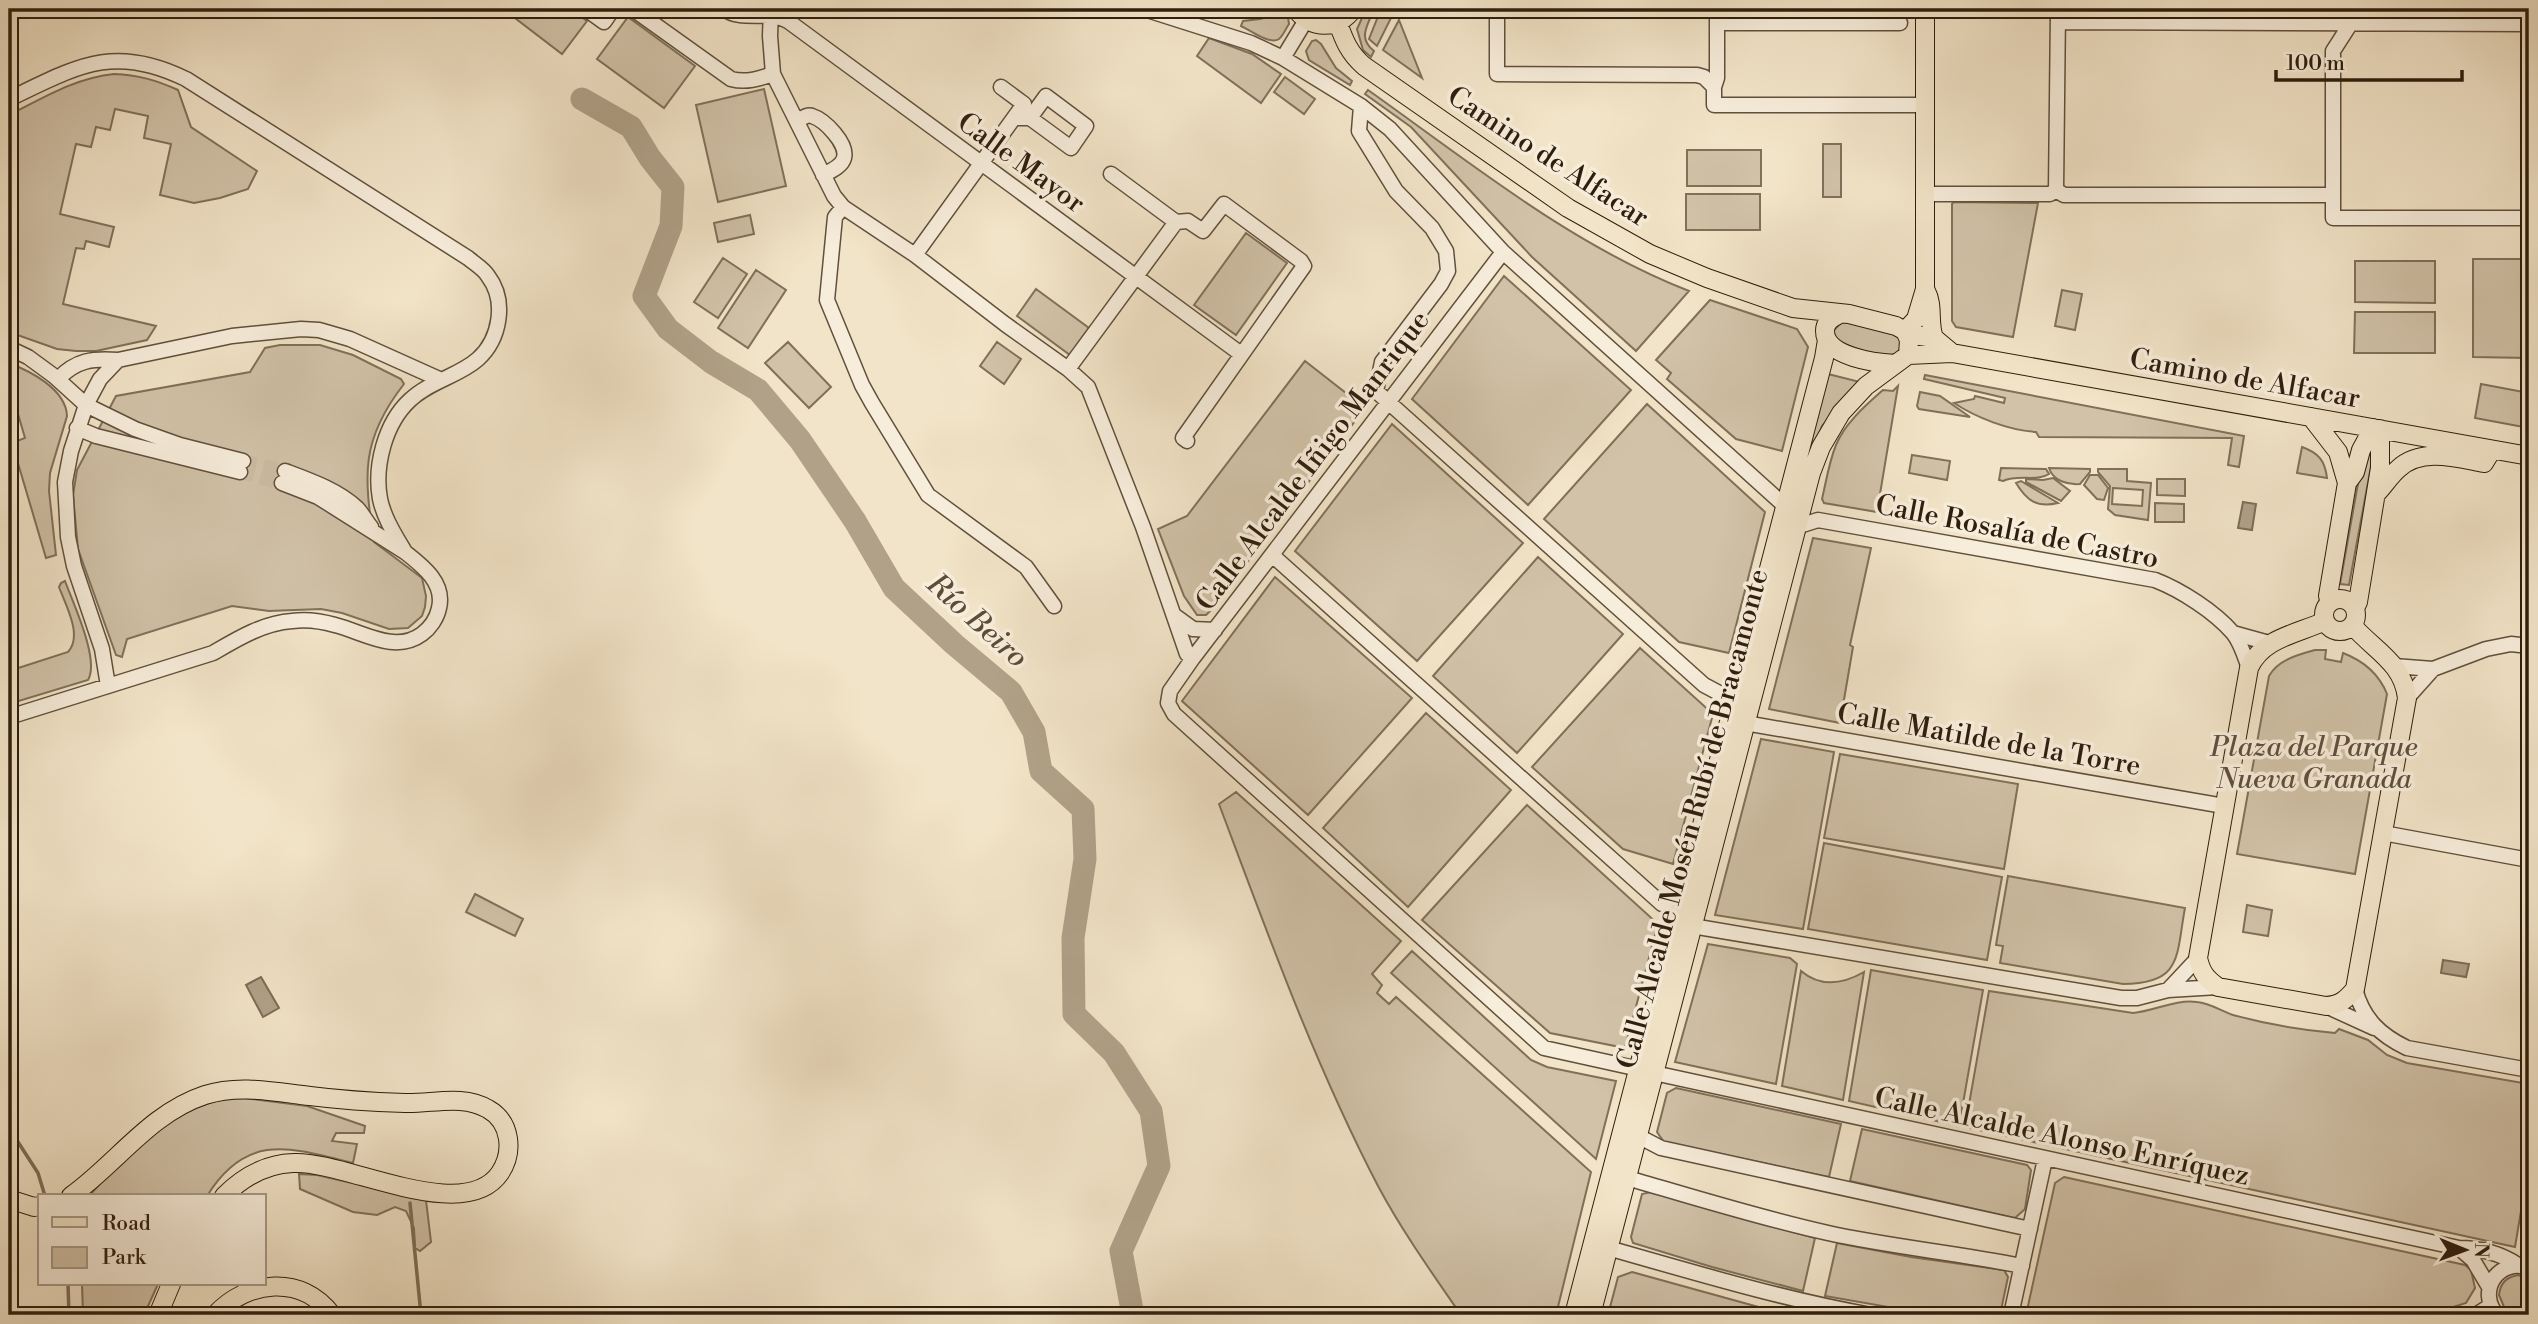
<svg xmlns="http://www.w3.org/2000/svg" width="2538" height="1324" viewBox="0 0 2538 1324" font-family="'Libre Bodoni',serif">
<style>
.green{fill:#d1c2a8;stroke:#80705a;stroke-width:2;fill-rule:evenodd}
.water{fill:#b0a188;stroke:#7c6d57;stroke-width:2}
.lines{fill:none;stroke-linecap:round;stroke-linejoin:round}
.stream{stroke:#7c6d57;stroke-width:3.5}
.river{stroke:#b0a188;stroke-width:23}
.minor-tunnel{stroke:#cbbca3;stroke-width:14;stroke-dasharray:14 7;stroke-linecap:butt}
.minor-casing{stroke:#60503c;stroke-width:17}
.major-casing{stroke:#2f1e0d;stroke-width:20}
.minor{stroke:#f7eddb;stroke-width:14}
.major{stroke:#f2e4c8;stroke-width:18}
.labels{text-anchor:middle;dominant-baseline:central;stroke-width:7;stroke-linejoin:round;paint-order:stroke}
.street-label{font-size:28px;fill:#2f1e0d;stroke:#f7eddb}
.park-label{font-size:28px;font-style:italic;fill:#604f3c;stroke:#f7eddb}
.water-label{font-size:30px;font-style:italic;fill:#5c4c38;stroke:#f7eddb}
</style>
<rect width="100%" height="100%" fill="#f2e4c8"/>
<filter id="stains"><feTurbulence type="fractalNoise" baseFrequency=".00286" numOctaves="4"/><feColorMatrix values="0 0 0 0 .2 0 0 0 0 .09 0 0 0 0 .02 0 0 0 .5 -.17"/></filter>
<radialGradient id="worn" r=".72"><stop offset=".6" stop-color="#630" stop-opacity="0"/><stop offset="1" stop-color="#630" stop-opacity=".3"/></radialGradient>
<path class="green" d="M 503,9 L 570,9 L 587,21 L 562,54 Z
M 1366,9 L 1374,9 C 1368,25 1357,38 1374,51 L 1371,57 L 1363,50 L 1357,29 Z
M 1381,9 L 1395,10 L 1377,46 L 1369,39 Z
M 1279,14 L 1288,17 L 1289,24 C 1286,28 1283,36 1279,39 C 1269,45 1250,30 1241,26 L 1243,21 L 1260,19 Z
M 628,17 L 695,66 L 664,108 L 597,59 Z
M 1399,20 L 1422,78 L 1383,50 Z
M 1209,38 L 1252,54 L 1281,74 L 1261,103 L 1197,56 Z
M 1316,40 L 1321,44 L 1336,68 L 1352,81 L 1350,85 L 1309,60 L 1306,51 L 1312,41 Z
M 114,74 C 138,75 156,80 178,90 L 191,127 L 257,171 L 248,189 L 220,198 L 194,203 L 160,195 L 171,144 L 144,138 L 148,116 L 115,109 L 110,130 L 96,127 L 91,147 L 76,144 L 60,214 L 114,227 L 109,247 L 86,241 L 84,249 L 76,248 L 63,304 L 156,326 L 147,340 L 96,351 L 76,351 L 57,349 L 9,332 L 9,285 L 16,256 L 9,254 L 9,115 C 43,98 75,78 114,74 Z
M 1285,77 L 1315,99 L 1304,114 L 1274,92 Z
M 764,89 L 786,186 L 718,202 L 696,105 Z
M 1368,90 C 1471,163 1571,245 1689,291 L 1636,351 L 1532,257 L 1411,127 L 1365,94 Z
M 1823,144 L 1841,144 L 1841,197 L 1823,197 Z
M 1687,150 L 1761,150 L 1761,186 L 1687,186 Z
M 1686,194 L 1760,194 L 1760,230 L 1686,230 Z
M 1954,202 L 2038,203 L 2013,337 L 1956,327 L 1952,321 L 1952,204 Z
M 750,215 L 754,234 L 718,242 L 714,223 Z
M 1246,233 L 1287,263 L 1236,335 L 1194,305 Z
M 723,258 L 747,274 L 718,318 L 694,302 Z
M 2473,259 L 2529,259 L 2529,358 L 2473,357 Z
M 2355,261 L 2435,261 L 2435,303 L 2355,302 Z
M 756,270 L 786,290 L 748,348 L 718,328 Z
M 1504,276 L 1631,390 L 1528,505 L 1412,399 Z
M 1036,289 L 1089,328 L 1070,355 L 1017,316 Z
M 2062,290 L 2082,294 L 2075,330 L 2055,326 Z
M 1710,300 L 1797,329 L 1808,347 L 1782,451 L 1736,439 L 1667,379 L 1671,373 L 1656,360 Z
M 2355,312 L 2435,312 L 2435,353 L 2354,353 Z
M 1842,322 C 1851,322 1892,331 1898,337 C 1903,342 1901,347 1898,353 C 1885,360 1844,347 1834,336 L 1834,330 Z
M 788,342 L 831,387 L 809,408 L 765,363 Z
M 997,342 L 1021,359 L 1004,384 L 980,366 Z
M 280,345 L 320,345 L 353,355 L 401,379 L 404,384 C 360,440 364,476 374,542 L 422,578 L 426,596 L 425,607 L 422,616 L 408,628 L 389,629 L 342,613 L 321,609 L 269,611 L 232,606 L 127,639 L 122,657 L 116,655 L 78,549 L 73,495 L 77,470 L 116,396 L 250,372 L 265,348 Z
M 1305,361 L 1365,408 L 1211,610 L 1206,615 L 1197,615 L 1184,596 L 1158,529 L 1187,516 Z
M 9,363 C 30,371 66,389 67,416 L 50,473 L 49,491 L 56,555 L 46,558 L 12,443 L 25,438 L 15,404 L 9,405 Z
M 1828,374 L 1860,382 L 1822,426 L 1806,467 L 1802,465 Z
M 1925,375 L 2244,436 L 2239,467 L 2228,465 L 2232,438 L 2039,437 L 2036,432 C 2008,430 1977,418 1954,403 L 1974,399 L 1975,396 L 2004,403 L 2005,398 L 1924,379 Z
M 2481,384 L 2529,393 L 2529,428 L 2475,418 Z
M 1898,386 L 1877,512 L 1824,503 L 1822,499 C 1826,482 1829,462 1836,445 C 1845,423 1866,405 1883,390 L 1893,391 Z
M 1920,392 L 1940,396 L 1970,417 L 1919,409 L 1917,406 Z
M 1647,404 L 1765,512 L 1729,653 L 1679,642 L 1544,519 Z
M 1392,424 L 1523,543 L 1417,661 L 1295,551 Z
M 2367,445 L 2373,451 L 2371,466 L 2349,585 L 2340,584 L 2364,450 Z
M 2302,447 C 2319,453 2325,461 2327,478 L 2297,473 Z
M 1912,455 L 1950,461 L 1947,480 L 1909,473 Z
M 2001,468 L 2046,469 L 2049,474 C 2037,482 2018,474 2003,481 L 1999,480 Z
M 2049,468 L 2090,469 L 2090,472 L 2080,484 C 2068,485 2053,481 2049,468 Z
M 2098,469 L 2127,469 L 2127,481 L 2151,483 L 2148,520 L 2115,515 L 2108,509 L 2110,486 L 2098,472 ZM 2113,488 L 2143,490 L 2142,506 L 2112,504 Z
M 2090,475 L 2098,475 L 2108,488 L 2104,500 L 2097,499 L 2084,485 Z
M 2053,478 L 2070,491 L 2061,501 L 2026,482 L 2026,479 L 2043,480 Z
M 2157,479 L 2185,479 L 2185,496 L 2157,495 Z
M 2021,481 L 2058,503 C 2037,508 2027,501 2016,483 Z
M 2155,503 L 2184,504 L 2184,522 L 2155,522 Z
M 1813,538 L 1871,548 L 1850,645 L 1853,647 L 1840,723 L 1769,709 Z
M 1538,557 L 1623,634 L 1517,753 L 1433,676 Z
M 1275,577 L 1412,698 L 1308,815 L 1182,701 Z
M 65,581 C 73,603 100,660 88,680 L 9,704 L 9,671 L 68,652 C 83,636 66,606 59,587 L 61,583 Z
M 1640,648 L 1713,714 L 1673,864 L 1623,849 L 1532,767 Z
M 2315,650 L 2326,650 L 2325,659 L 2341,662 L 2343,653 C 2364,661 2379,674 2387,694 L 2355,874 L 2237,854 L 2269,676 C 2278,660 2297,655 2315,650 Z
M 1426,713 L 1511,790 L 1408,907 L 1323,828 Z
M 1761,739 L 1834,752 L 1803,929 L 1715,915 Z
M 1840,754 L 2018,784 L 2004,869 L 1824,838 Z
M 1236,792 L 1401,941 L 1372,974 L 1382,985 L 1377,993 L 1389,1004 L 1396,997 L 1591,1172 L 1556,1315 L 1461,1315 C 1432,1273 1402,1231 1378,1186 C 1314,1063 1267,932 1219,804 Z
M 1527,805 L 1658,924 L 1625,1048 L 1550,1033 L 1422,920 Z
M 1824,843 L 2002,877 L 1987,960 L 1808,929 Z
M 2008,876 L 2185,908 C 2176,955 2183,984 2123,984 L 2000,963 L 2003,946 L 1996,945 Z
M 475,894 L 523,919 L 515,936 L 466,912 Z
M 2247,905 L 2272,910 L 2268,936 L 2243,932 Z
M 1708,944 L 1790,958 L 1797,964 L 1776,1084 L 1675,1062 Z
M 1412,951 L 1531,1060 L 1547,1067 L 1616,1081 L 1596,1159 L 1391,973 Z
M 1871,970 L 1983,990 L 1959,1126 L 1849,1101 Z
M 1801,971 C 1821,988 1843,984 1864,972 L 1843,1100 L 1782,1086 Z
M 1989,991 L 2133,1013 C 2155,1011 2175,999 2197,1002 C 2210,1003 2221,1011 2233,1015 C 2266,1024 2302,1030 2335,1033 L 2339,1029 L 2368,1040 L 2387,1055 L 2407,1063 L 2529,1084 L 2529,1163 L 2515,1247 L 1965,1127 Z
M 1676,1088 L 1841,1124 L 1829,1177 L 1664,1142 L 1657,1132 L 1667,1093 Z
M 237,1097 L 307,1106 L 365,1126 L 364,1133 L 336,1133 L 332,1141 L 357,1144 L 353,1163 C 292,1148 247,1131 207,1196 L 89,1196 C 129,1151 175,1104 237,1097 Z
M 1862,1129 L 2027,1165 L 2031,1170 L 2025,1209 L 2015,1218 L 1850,1181 Z
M 299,1174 L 317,1175 L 426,1200 L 431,1242 L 420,1251 L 415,1248 L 414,1228 L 406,1211 L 395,1207 L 377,1215 L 353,1212 L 300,1189 Z
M 2064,1177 L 2465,1265 L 2471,1270 L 2475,1288 L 2466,1303 L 2428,1315 L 2026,1315 L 2055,1183 Z
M 1651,1192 L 1815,1238 L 1803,1291 L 1712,1267 L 1633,1243 L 1631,1237 L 1642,1194 Z
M 1837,1243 L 1911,1257 L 2004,1270 L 2008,1277 L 2000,1315 L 1934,1315 L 1825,1296 Z
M 1632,1272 L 1773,1311 L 1772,1315 L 1608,1315 L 1618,1277 Z
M 2518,1275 L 2529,1279 L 2529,1309 L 2516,1313 L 2504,1307 L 2499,1295 C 2500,1284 2506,1277 2518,1275 Z
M 82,1284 L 158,1284 L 144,1315 L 83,1315 Z"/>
<path class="water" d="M 2243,502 L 2256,504 L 2252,530 L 2238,528 Z
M 2443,960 L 2469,964 L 2466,977 L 2441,973 Z
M 261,977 L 279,1008 L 263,1017 L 246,985 Z"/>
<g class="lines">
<path class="stream" d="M 9,1128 L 38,1173 L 45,1196
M 410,1203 L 421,1315
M 68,1284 L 69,1315"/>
<path class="river" d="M 582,99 L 631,127 L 650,158 L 673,187 L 671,226 L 644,296 L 668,329 L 711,362 L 758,390 L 800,440 L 855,521 L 894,588 L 954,644 L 1011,692 L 1034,732 L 1041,771 L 1083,809 L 1085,859 L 1073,938 L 1074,1014 L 1114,1053 L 1151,1111 L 1159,1166 L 1121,1251 L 1133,1315"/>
<path class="minor-tunnel" d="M 243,461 L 285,471
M 240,472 L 282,483"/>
<defs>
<path id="minor" d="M 586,9 L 604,22 L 613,9
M 633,9 L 731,79 C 746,83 758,79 773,74
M 724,9 C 741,22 768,10 788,21 L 1241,354
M 771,9 L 770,36 L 773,74 L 834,196 L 843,207 L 915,255 L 1005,324 L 1068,369 L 1088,387 L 1143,527 L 1187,654 L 1193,658
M 1144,9 L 1251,43 L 1283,58 L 1361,106 L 1390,129 L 1503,252 L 1785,506
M 1497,9 L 1497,74 L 1697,75 L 1704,77 L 1714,87
M 1717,9 L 1717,78 L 1714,87 L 1714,105 L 1925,105
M 2351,9 L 2351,23 L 2333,51 L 2333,218 L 2529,218
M 2058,22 L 2529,24
M 1717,23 L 1900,23
M 1283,58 L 1306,20
M 9,99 C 76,67 113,43 186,79 L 468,258 C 475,264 484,269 488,276 C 507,301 500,339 478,359 C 459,376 430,381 410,400 C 385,423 374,466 380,499 C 384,518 395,535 405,552
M 1361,106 L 1359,131 L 1396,191 L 1432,228 L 1446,251 L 1448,271 L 1441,284 L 1382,362 L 1376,391 L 1704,685 L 1734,701
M 1014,118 L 1030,118 L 1071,148 L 1086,126 L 1046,96 L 1030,118
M 797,121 C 801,119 807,114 812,116 C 825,120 848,144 844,158 C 842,166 831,171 823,175
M 1111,174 L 1176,222 L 1188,221 L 1203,231 L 1224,204 L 1301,261 L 1304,266 L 1183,438 L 1187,441
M 2056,190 L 2064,195 L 2333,195
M 2056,190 L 2058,9
M 1925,194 L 2050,194 L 2056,190
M 843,207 L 835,217 L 827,300 L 862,385 L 872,403 L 928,495 L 1026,567 L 1054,606
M 1503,252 L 1193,658 L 1170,691 L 1168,703 L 1174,714 L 1544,1048 L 1639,1069
M 915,255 L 1024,104 L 1001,87
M 9,348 L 28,357 L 54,376 L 86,405 L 135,429 L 180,445 L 243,461
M 1068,369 L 1176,222
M 58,379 C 76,360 93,358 118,360
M 77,428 L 96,436 L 240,472
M 285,471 C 309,480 338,490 357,508 C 362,513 366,521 371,527
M 1796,527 L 1818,520 L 2155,580 C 2181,590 2215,612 2233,633 C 2241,643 2245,657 2249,668
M 1272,555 L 1662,904 L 1680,908
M 1175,616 L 1193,629 L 1215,630
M 2233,633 L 2269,643
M 2394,666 L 2433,669
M 108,686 L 102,649 L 74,566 L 68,537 L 65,482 L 71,451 L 86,405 L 100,379 L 118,360 L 232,336 L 301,329 L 319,330 L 350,339 L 439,379
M 2407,698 L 2433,669 L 2486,649 L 2511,644 L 2529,646
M 9,717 L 213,653 C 237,639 263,623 292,621 C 306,619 321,621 335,625 C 363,632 395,654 422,634 C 430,628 437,618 439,608 C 445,583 423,566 405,552 L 318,497 L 282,483
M 1745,723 L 2224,806
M 2383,833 L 2529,860
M 1692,926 L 2121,998 L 2137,998 L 2168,990 L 2218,987
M 2355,989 C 2363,1019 2380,1035 2407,1048 L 2529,1070
M 2168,990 L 2198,958
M 2326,1006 L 2374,1028
M 1654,1073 L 2459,1248 C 2481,1248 2500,1253 2518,1265
M 1638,1136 L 1661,1148 L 2030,1229
M 1627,1178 C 1694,1197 1760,1218 1828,1233 C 1892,1247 1958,1253 2022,1266
M 1608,1248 C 1696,1273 1782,1299 1871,1315
M 2459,1248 L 2473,1260 L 2489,1287
M 2011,1315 L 2045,1159
M 2476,1315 L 2490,1306
M 2497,1315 C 2476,1291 2499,1257 2529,1268"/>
<path id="major" d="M 1296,9 C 1310,30 1339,30 1353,9
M 1338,23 C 1344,40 1349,53 1364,66 L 1568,208 L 1650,254 L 1707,278 L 1793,308 L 1849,314 L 1896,326 L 1905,331 L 1909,340 L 1908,355 L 1866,386 L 1841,413 L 1821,447 L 1811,473 L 1591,1315
M 1926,291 C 1934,306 1928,322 1934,338
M 1838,315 C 1831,318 1825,323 1825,331 C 1825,357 1876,363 1895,364
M 1905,331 L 1916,319 L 1925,289 L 1925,9
M 1907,334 L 1934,338 L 1952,353
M 1908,355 L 1952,353 L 2529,456
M 2311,417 L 2338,452 L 2347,483
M 2376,494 C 2384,486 2390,476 2398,469 C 2421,447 2457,458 2484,463 L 2492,450
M2324 615a16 16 0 1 1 32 0a16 16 0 1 1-32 0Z
M 2330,602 L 2328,596 L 2347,483 L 2355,472 L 2361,450 L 2373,428
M 2355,608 L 2358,602 L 2380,468 L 2380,429
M 2325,621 C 2297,634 2262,638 2249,668 L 2198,958 C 2201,972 2206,979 2218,987 L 2326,1006 C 2340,1005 2346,1000 2355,989 L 2407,698 C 2403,663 2375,651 2353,626
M 71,1196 C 116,1164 150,1113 205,1095 C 239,1084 275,1092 310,1096 C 341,1100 373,1102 405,1103 C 432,1104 463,1094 488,1109 C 511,1122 514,1152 500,1173 C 464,1226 344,1160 293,1163 C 265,1164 243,1177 224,1196
M 9,1199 L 34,1207 L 40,1206
M 158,1315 L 171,1284
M 215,1315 C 247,1280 302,1274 332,1315
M 1574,1315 L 1824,358 L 1827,340"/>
</defs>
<use href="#minor" class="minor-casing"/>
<use href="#major" class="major-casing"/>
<use href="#minor" class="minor"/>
<use href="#major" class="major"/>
</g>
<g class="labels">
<g class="street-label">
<text transform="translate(1548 157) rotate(33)">Camino de Alfacar</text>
<text transform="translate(1021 163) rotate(36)">Calle Mayor</text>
<text transform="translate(2245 379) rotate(10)">Camino de Alfacar</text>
<text transform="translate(1313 461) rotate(-53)">Calle Alcalde Iñigo Manrique</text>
<text transform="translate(2017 532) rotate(11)">Calle Rosalía de Castro</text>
<text transform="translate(1989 740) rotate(10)">Calle Matilde de la Torre</text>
<text transform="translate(1693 819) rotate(-75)">Calle Alcalde Mosén Rubí de Bracamonte</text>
<text transform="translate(2062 1137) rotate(12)">Calle Alcalde Alonso Enríquez</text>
</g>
<g class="park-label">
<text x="2314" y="747">Plaza del Parque<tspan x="2314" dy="32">Nueva Granada</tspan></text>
</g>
<g class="water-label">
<text transform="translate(977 621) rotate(42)">Río Beiro</text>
</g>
</g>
<rect width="2538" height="1324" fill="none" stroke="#f2e4c8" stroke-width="35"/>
<rect x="10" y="10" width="2517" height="1303" fill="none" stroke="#2f1e0d" stroke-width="3.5"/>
<rect x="18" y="18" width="2503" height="1289" fill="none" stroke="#2f1e0d" stroke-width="2"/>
<rect x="38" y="1194" width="228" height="91" fill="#f7eddb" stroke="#a79a89" stroke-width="2"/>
<rect x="52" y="1217" width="35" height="10" fill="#f2e4c8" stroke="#a79a89" stroke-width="2"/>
<text x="102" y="1230" font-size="21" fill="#2f1e0d">Road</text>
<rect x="52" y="1247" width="35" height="21" fill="#d1c2a8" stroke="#a79a89" stroke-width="2"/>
<text x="102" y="1264" font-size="21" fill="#2f1e0d">Park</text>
<g transform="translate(2465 1250) rotate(91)" stroke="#f7eddb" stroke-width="5" paint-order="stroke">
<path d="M0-5L12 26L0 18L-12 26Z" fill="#2f1e0d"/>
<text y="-10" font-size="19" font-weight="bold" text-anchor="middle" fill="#2f1e0d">N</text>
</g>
<path d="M2276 70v10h186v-10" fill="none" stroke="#2f1e0d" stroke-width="3.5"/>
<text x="2286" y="70" font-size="21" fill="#2f1e0d" stroke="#f7eddb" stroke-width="5" paint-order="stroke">100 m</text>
<rect width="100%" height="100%" filter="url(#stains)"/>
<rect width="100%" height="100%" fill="url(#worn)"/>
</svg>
